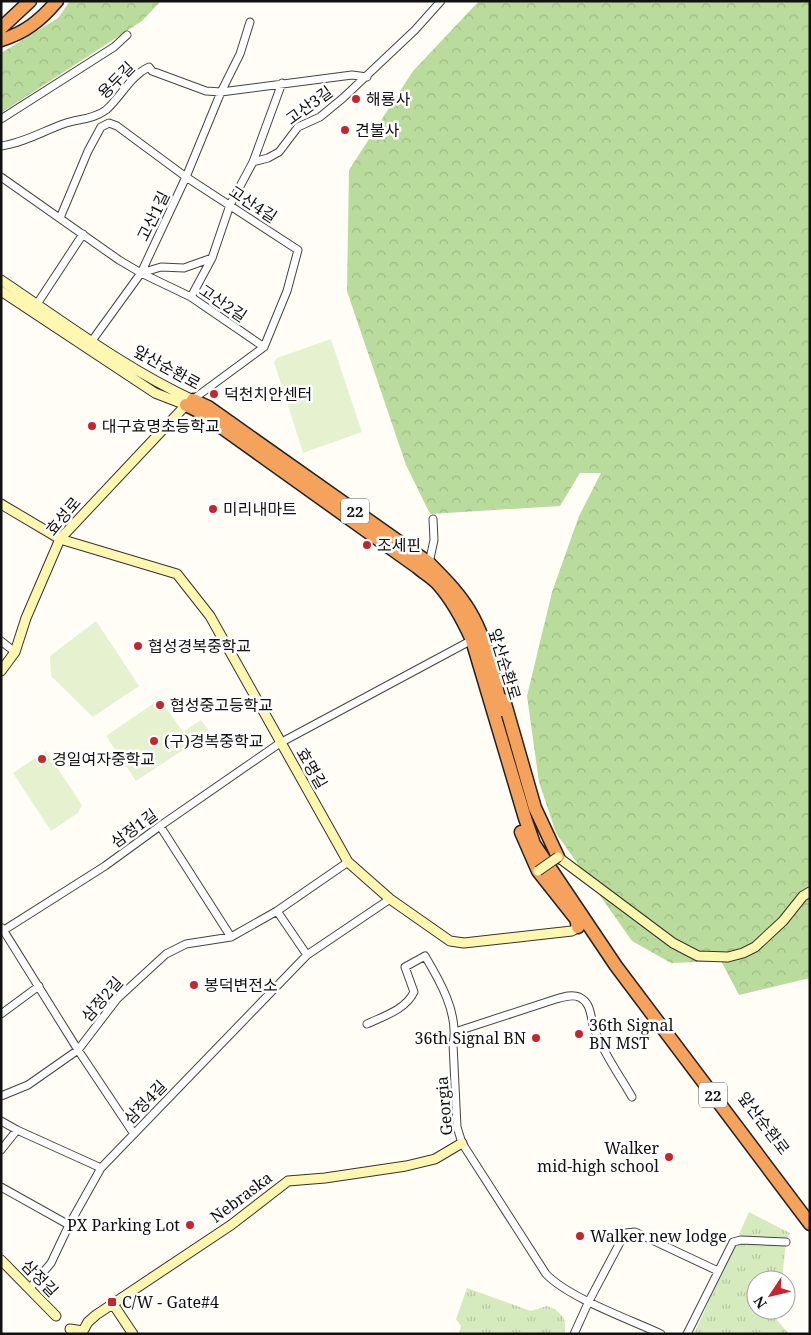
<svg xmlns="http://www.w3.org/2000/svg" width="811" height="1335" viewBox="0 0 811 1335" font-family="'Noto Serif','Noto Sans KR',serif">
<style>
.grass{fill:url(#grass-tufts)}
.forest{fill:url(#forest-crowns)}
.pitch{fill:#e6f2cf}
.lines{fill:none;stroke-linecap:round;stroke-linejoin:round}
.street-casing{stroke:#444;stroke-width:9}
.secondary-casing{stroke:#333;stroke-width:11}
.highway-casing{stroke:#222;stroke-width:15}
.street{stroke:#fff;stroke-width:7}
.secondary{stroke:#fff6b0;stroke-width:9}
.highway{stroke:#f5a25d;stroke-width:12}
.secondary-bridge-casing{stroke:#333;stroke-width:11;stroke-linecap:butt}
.secondary-bridge{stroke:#fff6b0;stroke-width:9}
.poi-dot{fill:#c4262e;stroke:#fff;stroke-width:2}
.labels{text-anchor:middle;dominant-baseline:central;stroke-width:5;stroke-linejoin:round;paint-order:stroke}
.shield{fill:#fff;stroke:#585858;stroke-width:1}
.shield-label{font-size:15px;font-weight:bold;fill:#111}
.street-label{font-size:16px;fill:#111;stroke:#fff}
.poi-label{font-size:16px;fill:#111;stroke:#fff;text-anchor:start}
</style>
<defs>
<pattern id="grass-tufts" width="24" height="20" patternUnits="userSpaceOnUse" patternTransform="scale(1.25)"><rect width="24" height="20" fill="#d5ebbd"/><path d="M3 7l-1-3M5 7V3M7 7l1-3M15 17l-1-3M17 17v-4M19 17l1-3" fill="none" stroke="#b6c8a1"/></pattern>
<pattern id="forest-crowns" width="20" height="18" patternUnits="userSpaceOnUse" patternTransform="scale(1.25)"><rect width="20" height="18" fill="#b9dc9c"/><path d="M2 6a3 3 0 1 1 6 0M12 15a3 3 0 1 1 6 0" fill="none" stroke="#9ebc85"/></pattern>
</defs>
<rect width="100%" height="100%" fill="#fffdf5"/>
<path class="grass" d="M 749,1212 L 790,1233 L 786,1242 L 782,1280 L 756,1280 L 756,1310 L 778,1310 L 777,1320 L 789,1334 L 694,1334 Z
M 467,1288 L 531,1311 L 547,1306 L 555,1309 L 563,1317 L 565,1322 L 565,1334 L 459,1334 L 461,1326 L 456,1319 Z"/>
<path class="forest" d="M 70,1 L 161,1 L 142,21 L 1,113 L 1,53 L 58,18 Z
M 479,1 L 810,1 L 810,978 L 739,995 L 721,961 L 671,963 L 632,941 L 556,833 L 539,782 L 527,696 L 552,592 L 579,516 L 601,473 L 580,473 L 560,506 L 430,514 L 406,465 L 347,291 L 349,170 L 413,71 Z"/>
<path class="pitch" d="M 331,339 L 362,432 L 303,453 L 274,362 L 277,358 Z
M 96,621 L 139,686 L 93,717 L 51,676 L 50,656 Z
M 160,699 L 183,732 L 201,720 L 210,732 L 136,781 L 106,736 Z
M 46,751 L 82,805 L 78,813 L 51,831 L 13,773 Z"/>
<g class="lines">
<defs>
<path id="street" d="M 1,119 L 114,47 L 127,35
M 1,146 C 24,143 45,130 66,123 C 79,119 94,119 106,110 C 121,97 130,76 149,67 L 152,71 L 206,91 L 221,92 L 352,75 L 367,77
M 253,162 L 268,158 L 279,152 L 298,127 L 320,117 L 343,98 L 415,30 L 441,1
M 1,177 L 119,260 L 141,273 L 191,297 L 264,347
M 60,218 L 88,151 L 101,127 L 109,123 L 117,126 L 186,177 L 298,250 L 287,291 L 264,347
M 141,273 L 161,267 L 184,268 L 212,258
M 191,297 L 212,258 L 230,205 L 253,162 L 282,83
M 37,304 L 83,234
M 91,342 L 141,273 L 186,177 L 221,92 L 240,54 L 250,22
M 192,400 L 264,347
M 429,563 L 434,540 L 433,519
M 1,641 L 15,652
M 160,826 L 231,937
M 277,911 L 307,955
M 2,928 L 78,1050 L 134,1134
M 1,932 L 105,866 L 160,826 L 280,743 L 472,640
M 1,1014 L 39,986
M 367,1024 C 384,1016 405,1010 414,992 L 405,967 L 425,956 C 440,981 459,1014 453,1044 L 457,1127 L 462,1143 L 546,1274 C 569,1298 629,1319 661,1334
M 455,1032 L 556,999 C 563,997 572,994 579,997 C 592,1003 590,1017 594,1028 C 603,1053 619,1074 632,1097
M 1,1096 L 28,1085 L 78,1050 L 117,999 L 166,954 L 186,944 L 231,937 L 277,911 L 348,862
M 1,1121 L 17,1130 L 101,1168
M 1,1150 L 17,1130
M 1,1187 L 69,1225
M 30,1288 L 51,1263 L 69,1225 L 101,1168 L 307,955 L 390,899
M 574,1334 L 589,1301 L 625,1233 L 635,1232 L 718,1271
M 687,1334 L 733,1242 L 741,1240 L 786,1242"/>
<path id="secondary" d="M 1,280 C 64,322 124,368 193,400
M 1,291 L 155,393 L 186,405 L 60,539 L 26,618 L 15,652 L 1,671
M 1,504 L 60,539 L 177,574 L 210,616 L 348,862 L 390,899 L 450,941 L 464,943 L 572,931 L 578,927
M 558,857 L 673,943 L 698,956 L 728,957 L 743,953 L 755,947 L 783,921 L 803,896 L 810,892
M 1,1260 L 56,1316
M 113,1304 L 133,1334
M 70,1329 L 83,1331 L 88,1322 L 96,1315 L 231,1225 L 288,1181 L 325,1178 L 406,1166 L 435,1159 L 462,1143"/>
<path id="highway" d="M 1,28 L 30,1
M 1,40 C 25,33 41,20 57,1
M 193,400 L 208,407 L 429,563 C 445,579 462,596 473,617 C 488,645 494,679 502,710
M 186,405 L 200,412 L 417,567 C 424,573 433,578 439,585 C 453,601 463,620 472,640 L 525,818 L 534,844 L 616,966 L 810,1224
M 504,700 L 535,808 L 558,857
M 521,832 L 538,871 L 576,919 L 578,927"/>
</defs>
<use href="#street" class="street-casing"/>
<use href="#secondary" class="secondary-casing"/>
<use href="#highway" class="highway-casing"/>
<use href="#street" class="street"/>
<use href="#secondary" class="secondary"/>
<use href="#highway" class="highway"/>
<defs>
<path id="secondary-bridge" d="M 538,871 L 558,857"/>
</defs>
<use href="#secondary-bridge" class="secondary-bridge-casing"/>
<use href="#secondary-bridge" class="secondary-bridge"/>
</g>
<g class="poi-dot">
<circle cx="356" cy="99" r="5"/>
<circle cx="345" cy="130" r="5"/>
<circle cx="214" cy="394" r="5"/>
<circle cx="92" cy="426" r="5"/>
<circle cx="213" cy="509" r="5"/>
<circle cx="367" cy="545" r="5"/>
<circle cx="138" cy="646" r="5"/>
<circle cx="160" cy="705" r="5"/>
<circle cx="154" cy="741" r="5"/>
<circle cx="42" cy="759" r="5"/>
<circle cx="194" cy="985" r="5"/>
<circle cx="579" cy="1034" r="5"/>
<circle cx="536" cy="1038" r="5"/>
<circle cx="669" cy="1157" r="5"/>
<circle cx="190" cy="1225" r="5"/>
<circle cx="580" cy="1236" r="5"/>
<rect x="107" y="1297" width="10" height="10" rx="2.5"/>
</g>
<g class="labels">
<g class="shield">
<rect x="341" y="498.5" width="28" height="25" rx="4"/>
<rect x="699" y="1082.5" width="28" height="25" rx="4"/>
</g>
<g class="shield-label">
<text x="355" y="511">22</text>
<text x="713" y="1095">22</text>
</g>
<g class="street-label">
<text transform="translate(116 80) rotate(-45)">용두길</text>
<text transform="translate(309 105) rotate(-36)">고산3길</text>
<text transform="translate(253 204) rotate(33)">고산4길</text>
<text transform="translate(153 216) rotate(-64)">고산1길</text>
<text transform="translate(223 303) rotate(34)">고산2길</text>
<text transform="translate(167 367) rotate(29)">앞산순환로</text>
<text transform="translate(63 516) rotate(-50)">효성로</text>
<text transform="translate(505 664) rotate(73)">앞산순환로</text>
<text transform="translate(312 768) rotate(60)">효명길</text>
<text transform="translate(134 828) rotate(-36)">삼정1길</text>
<text transform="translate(102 999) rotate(-49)">삼정2길</text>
<text transform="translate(145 1102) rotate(-46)">삼정4길</text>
<text transform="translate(444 1106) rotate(-95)">Georgia</text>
<text transform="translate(764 1123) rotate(53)">앞산순환로</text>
<text transform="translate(241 1197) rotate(-37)">Nebraska</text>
<text transform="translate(40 1278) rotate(46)">삼정길</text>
</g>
<g class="poi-label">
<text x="366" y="99">해룡사</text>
<text x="355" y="130">견불사</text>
<text x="224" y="394">덕천치안센터</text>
<text x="102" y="426">대구효명초등학교</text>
<text x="223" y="509">미리내마트</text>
<text x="377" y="545">조세핀</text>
<text x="148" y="646">협성경복중학교</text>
<text x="170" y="705">협성중고등학교</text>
<text x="164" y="741">(구)경복중학교</text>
<text x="52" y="759">경일여자중학교</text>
<text x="204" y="985">봉덕변전소</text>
<text x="589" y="1025">36th Signal<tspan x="589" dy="18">BN MST</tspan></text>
<text x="526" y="1038" text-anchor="end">36th Signal BN</text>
<text x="659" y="1148" text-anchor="end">Walker<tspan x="659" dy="18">mid-high school</tspan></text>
<text x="180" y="1225" text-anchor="end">PX Parking Lot</text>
<text x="590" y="1236">Walker new lodge</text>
<text x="122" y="1302">C/W - Gate#4</text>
</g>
</g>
<rect width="811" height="1335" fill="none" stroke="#111111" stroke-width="5"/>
<g transform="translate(771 1295) rotate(235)"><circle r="24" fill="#ffffff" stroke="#a0a0a0"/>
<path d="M0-4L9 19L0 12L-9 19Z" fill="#c4262e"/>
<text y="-8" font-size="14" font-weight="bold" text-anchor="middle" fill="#111111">N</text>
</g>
</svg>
